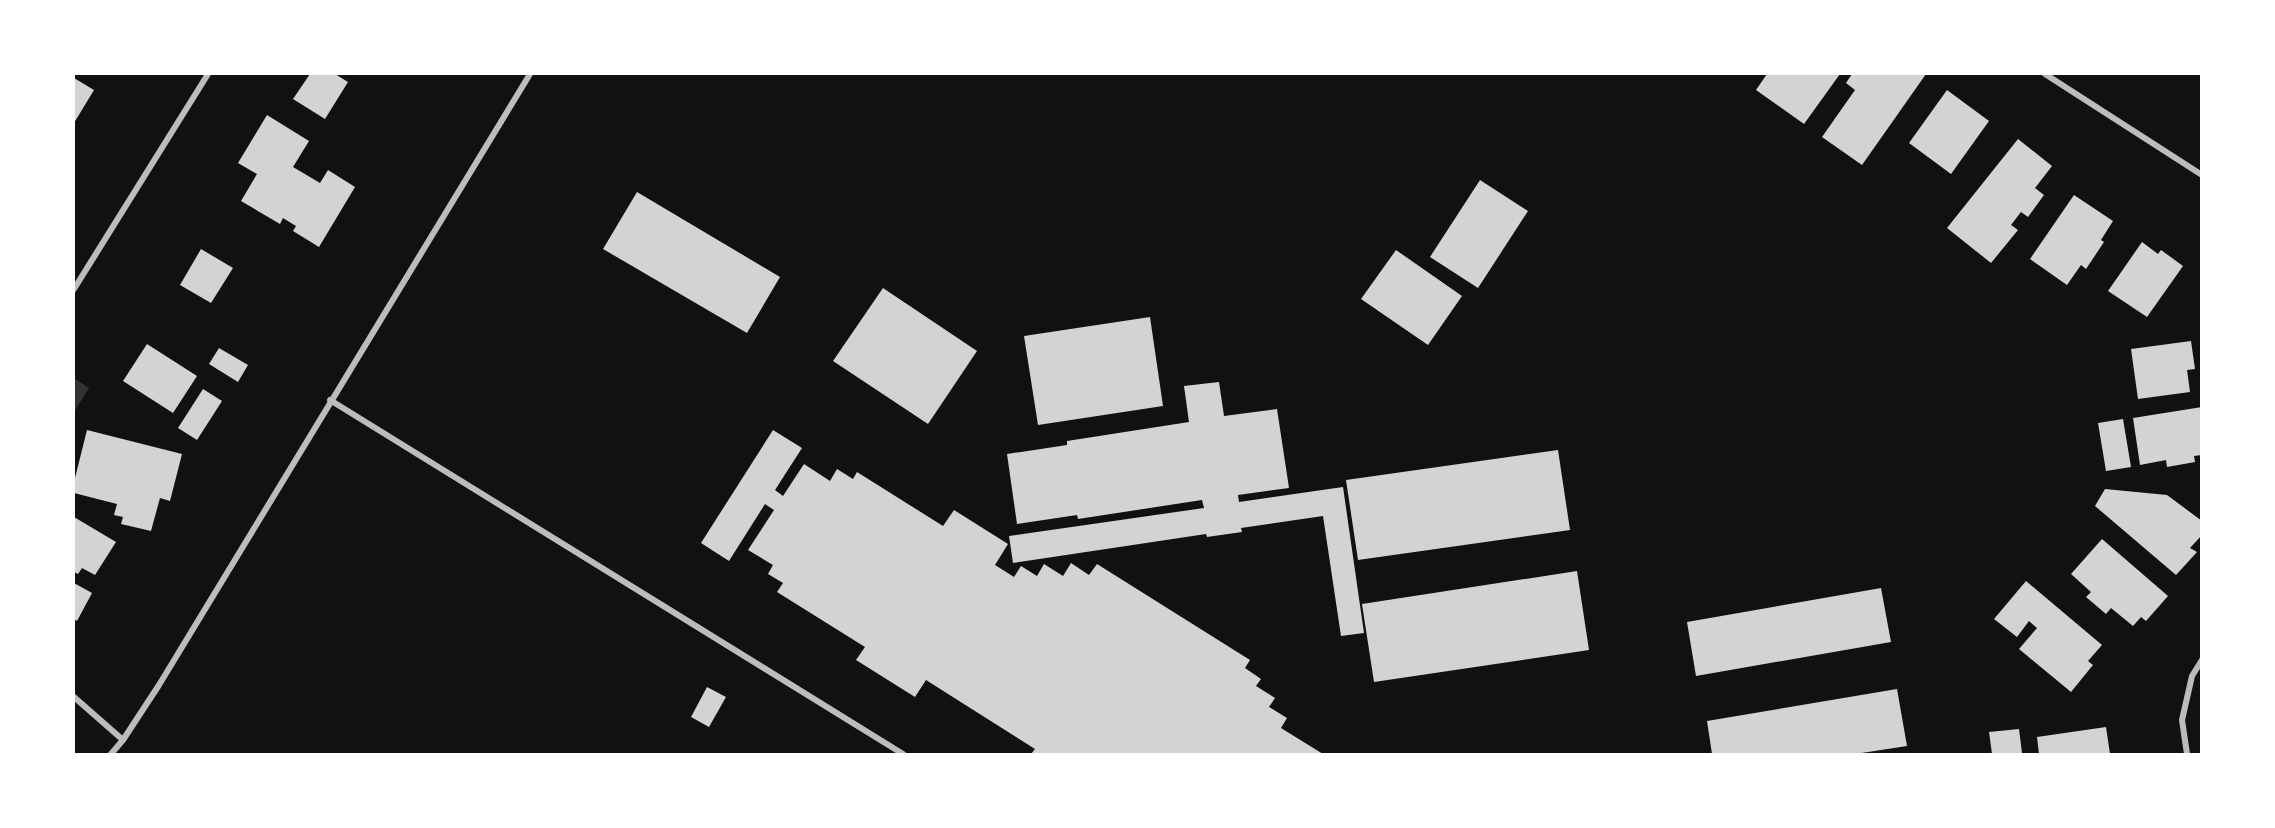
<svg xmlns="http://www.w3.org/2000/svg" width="2275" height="828" viewBox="0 0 2275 828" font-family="'IBM Plex Sans',sans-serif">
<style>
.water{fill:#333}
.building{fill:#d3d3d3}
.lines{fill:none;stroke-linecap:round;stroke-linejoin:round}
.minor{stroke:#bcbcbc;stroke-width:6}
</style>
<rect width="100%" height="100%" fill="#111"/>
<path class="water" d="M 74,378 L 89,388 L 74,412 Z"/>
<path class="building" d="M 310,74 L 335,74 L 348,82 L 325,119 L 293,99 Z
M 1767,74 L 1840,74 L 1804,124 L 1756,90 Z
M 1852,74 L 1926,74 L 1862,165 L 1822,137 L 1855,90 L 1846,83 Z
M 74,78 L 94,90 L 74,123 Z
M 1947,90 L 1989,121 L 1951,174 L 1909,143 Z
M 267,115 L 309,141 L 293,167 L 320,183 L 328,170 L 355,187 L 319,247 L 293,231 L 296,226 L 283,218 L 280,224 L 241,201 L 257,174 L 238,163 Z
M 2018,139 L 2052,166 L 2035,188 L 2044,195 L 2028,217 L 2021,212 L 2011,225 L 2018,230 L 1991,263 L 1947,228 Z
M 1480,180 L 1528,211 L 1478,288 L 1430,257 Z
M 637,192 L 780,277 L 747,333 L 603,249 Z
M 2074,195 L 2113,221 L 2101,240 L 2104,242 L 2086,269 L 2081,265 L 2067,285 L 2030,259 Z
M 2142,242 L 2158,254 L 2161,250 L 2183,266 L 2147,317 L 2108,291 Z
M 201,249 L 233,268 L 211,303 L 180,285 Z
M 1396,250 L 1462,296 L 1428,345 L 1361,299 Z
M 883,288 L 977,351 L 928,424 L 833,361 Z
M 1150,317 L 1163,406 L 1038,425 L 1024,336 Z
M 2191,341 L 2195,369 L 2187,370 L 2190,392 L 2138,399 L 2131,349 Z
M 147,344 L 197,376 L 173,413 L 123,381 Z
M 219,348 L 248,365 L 238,382 L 209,364 Z
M 1219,382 L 1224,416 L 1277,409 L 1289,488 L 1238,495 L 1239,502 L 1343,487 L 1364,633 L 1341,636 L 1323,516 L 1241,528 L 1242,532 L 1207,537 L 1206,534 L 1013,563 L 1009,536 L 1204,508 L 1202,500 L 1078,519 L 1077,515 L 1017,524 L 1007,454 L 1067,445 L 1067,441 L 1189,422 L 1184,386 Z
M 203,389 L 222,401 L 197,440 L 178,428 Z
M 2202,407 L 2202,455 L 2194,456 L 2195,462 L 2167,467 L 2166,460 L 2140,465 L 2133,418 Z
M 2123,419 L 2131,467 L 2106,471 L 2098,423 Z
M 87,430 L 182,454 L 170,501 L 160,498 L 151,531 L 121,524 L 123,517 L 114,515 L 117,504 L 74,493 L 74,482 Z
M 773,430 L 802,448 L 775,490 L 783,496 L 804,464 L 830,481 L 837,469 L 853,479 L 857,472 L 943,526 L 954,510 L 1008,544 L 995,565 L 1014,577 L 1021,566 L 1037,576 L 1044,564 L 1063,576 L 1071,563 L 1089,575 L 1097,564 L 1250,660 L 1245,668 L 1261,679 L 1256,686 L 1275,698 L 1269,707 L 1287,718 L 1281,728 L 1323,754 L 1031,754 L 1035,749 L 926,680 L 915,697 L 856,660 L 865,647 L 777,592 L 783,583 L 768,574 L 773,565 L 748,550 L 774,510 L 765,504 L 729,561 L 701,543 Z
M 1558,450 L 1570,530 L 1358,560 L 1346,480 Z
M 2105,489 L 2167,495 L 2202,521 L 2202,535 L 2190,548 L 2197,552 L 2176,575 L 2095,506 Z
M 74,517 L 116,542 L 95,575 L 82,568 L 78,574 L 74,572 Z
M 2102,539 L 2168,596 L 2146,621 L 2141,617 L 2133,626 L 2111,608 L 2106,614 L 2086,597 L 2091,592 L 2071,574 Z
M 1577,571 L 1589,650 L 1374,682 L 1362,604 Z
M 2026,581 L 2102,645 L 2088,661 L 2093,665 L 2071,692 L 2019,649 L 2037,628 L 2029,621 L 2017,637 L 1994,619 Z
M 74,583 L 92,593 L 77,621 L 74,619 Z
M 1881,588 L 1891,642 L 1696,676 L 1687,622 Z
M 707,687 L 726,697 L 709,727 L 691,717 Z
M 1897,689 L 1907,746 L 1855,754 L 1712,754 L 1707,721 Z
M 2106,727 L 2110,754 L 2039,754 L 2037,737 Z
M 2019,729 L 2022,753 L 1992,754 L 1989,732 Z"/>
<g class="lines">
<path class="minor" d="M 2045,74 L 2202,175
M 74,289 L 208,74
M 330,400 L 903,754
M 74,697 L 123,740
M 111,754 L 123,740 L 159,685 L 530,74
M 2187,754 L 2182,720 L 2192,676 L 2202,660"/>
</g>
<rect width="2275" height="828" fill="none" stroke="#ffffff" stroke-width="150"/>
</svg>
